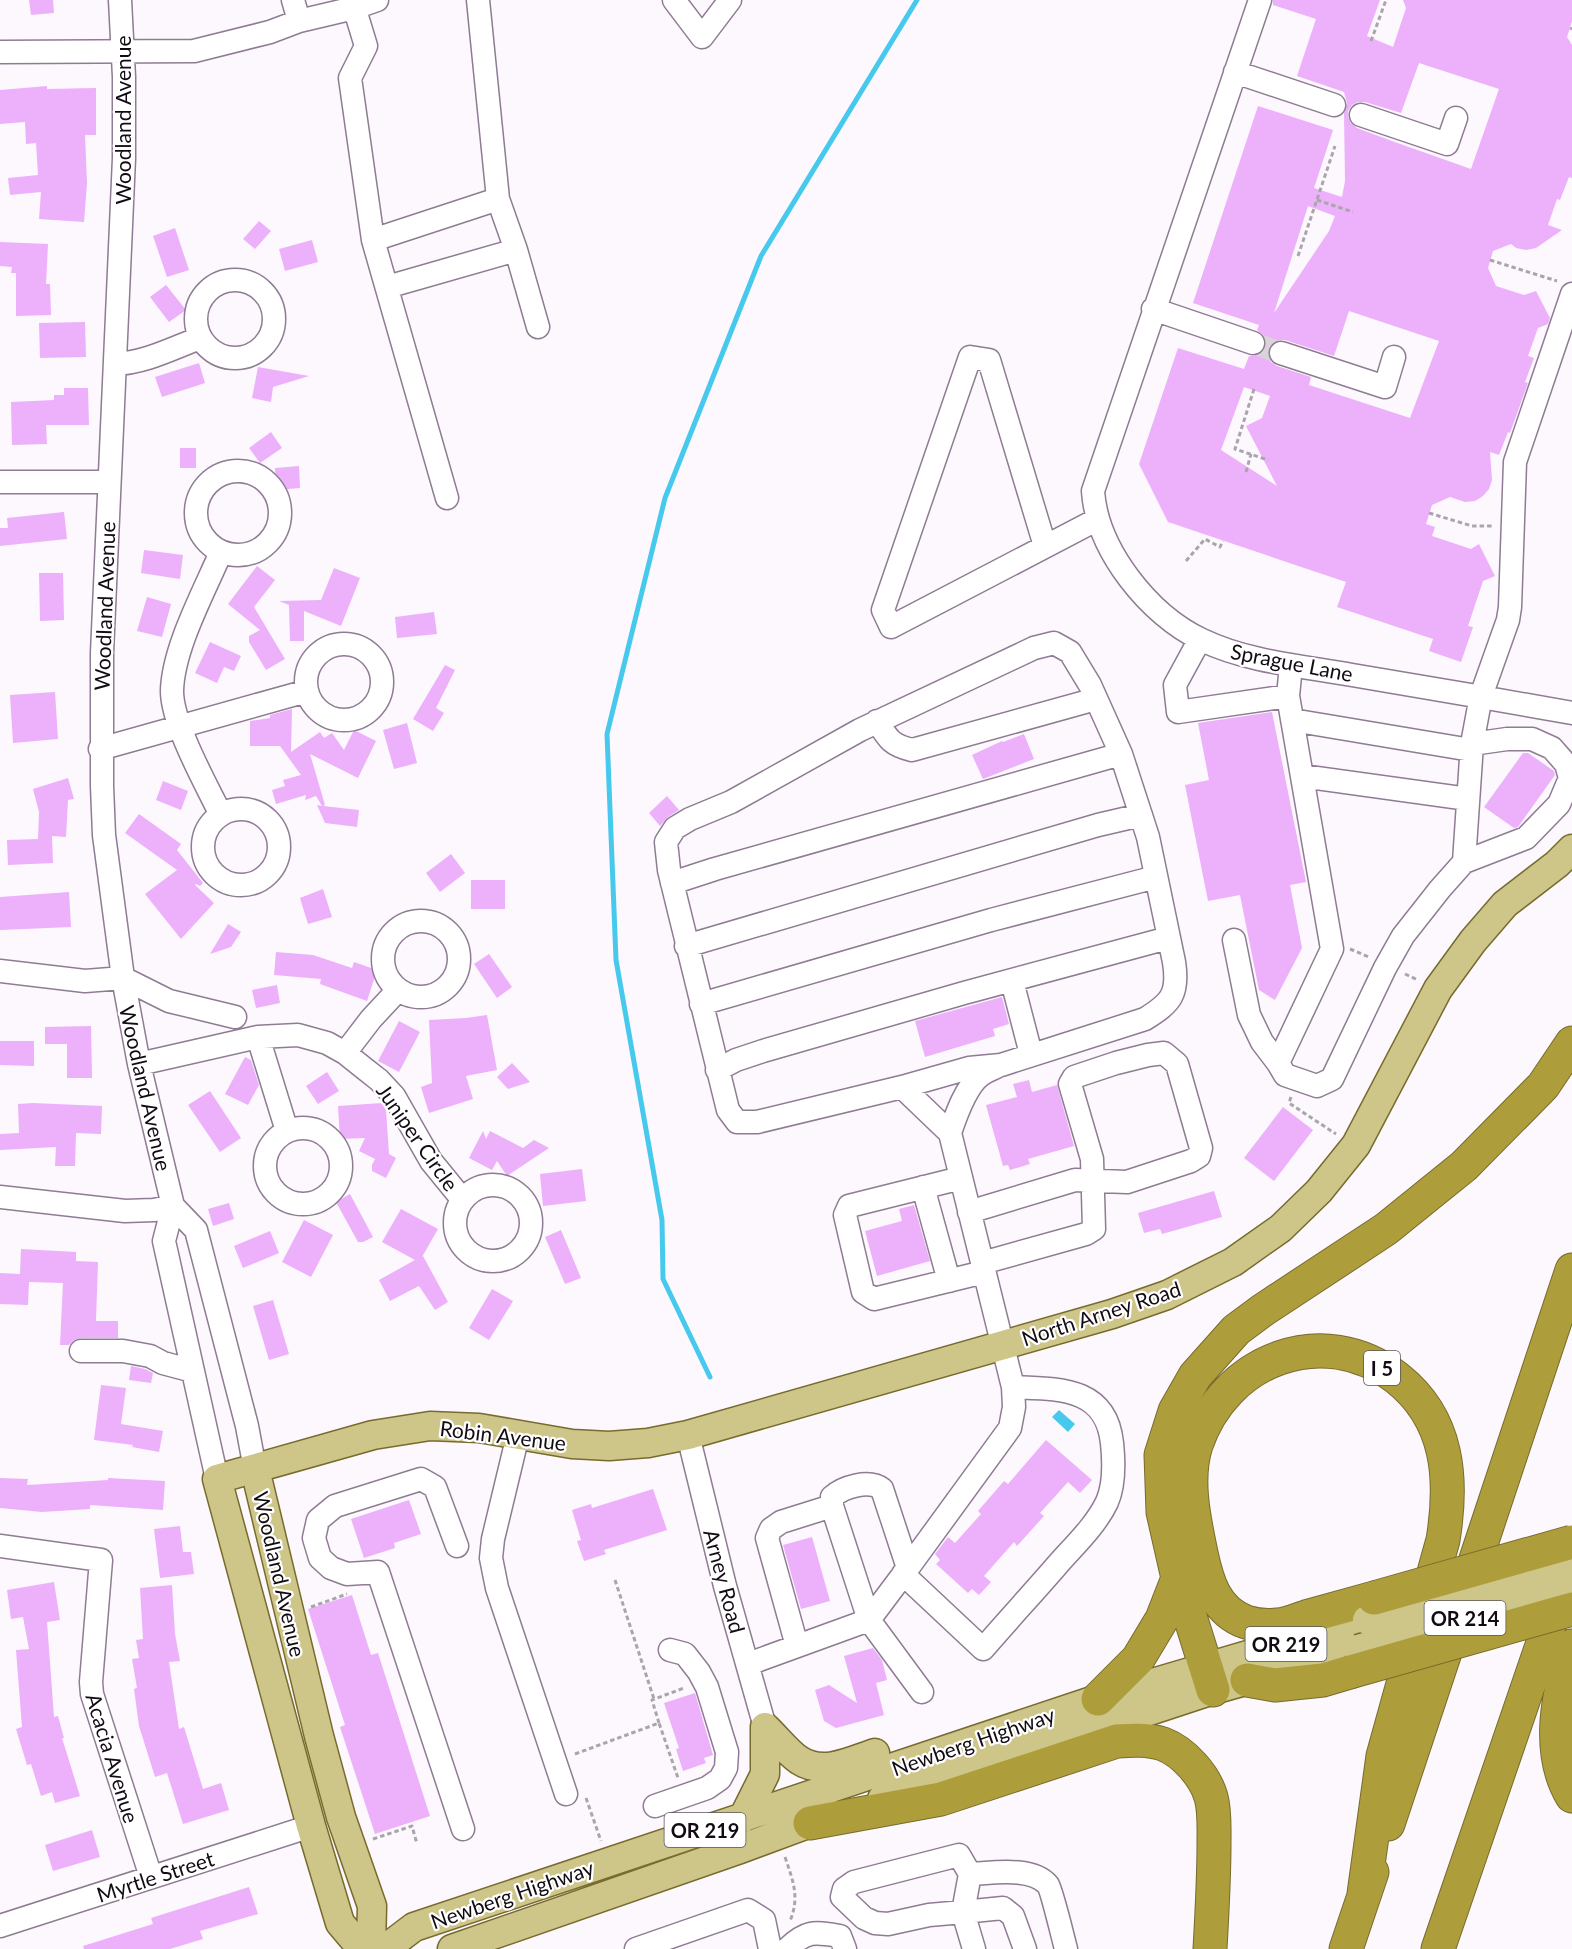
<svg xmlns="http://www.w3.org/2000/svg" width="1572" height="1949" viewBox="0 0 1572 1949" font-family="Lato,sans-serif">
<style>
.water{fill:#47c9ed}
.lines{fill:none;stroke-linecap:round;stroke-linejoin:round}
.stream{stroke:#47c9ed;stroke-width:5}
.building{fill:#edb0fb;fill-rule:evenodd}
.minor-tunnel{stroke:#d9d4da;stroke-width:22;stroke-dasharray:22 11;stroke-linecap:butt}
.minor-casing{stroke:#8f7b93;stroke-width:25}
.major-casing{stroke:#776b2d;stroke-width:31}
.highway-casing{stroke:#776b2d;stroke-width:35}
.path{stroke:#aaa5ac;stroke-width:3;stroke-dasharray:4.5 3;stroke-linecap:butt}
.minor{stroke:#fff;stroke-width:22}
.major{stroke:#cec589;stroke-width:28}
.highway{stroke:#ae9e3b;stroke-width:33}
.major-bridge-casing{stroke:#776b2d;stroke-width:31;stroke-linecap:butt}
.highway-bridge-casing{stroke:#776b2d;stroke-width:35;stroke-linecap:butt}
.major-bridge{stroke:#cec589;stroke-width:28}
.highway-bridge{stroke:#ae9e3b;stroke-width:33}
.labels{text-anchor:middle;dominant-baseline:central;stroke-width:4.5;stroke-linejoin:round;paint-order:stroke}
.shield{fill:#fff;stroke:#59545a;stroke-width:1.5}
.shield-label{font-size:20px;font-weight:bold;fill:#120b14}
.street-label{font-size:21px;fill:#120b14;stroke:#fff}
</style>
<rect width="100%" height="100%" fill="#fcf8fd"/>
<path class="water" d="M 1059,1410 L 1075,1424 L 1068,1432 L 1052,1417 Z"/>
<g class="lines">
<path class="stream" d="M 710,1377 L 663,1279 L 662,1220 L 616,960 L 607,734 L 665,498 L 761,256 L 917,0"/>
</g>
<path class="building" d="M 29,0 L 53,0 L 54,13 L 31,15 Z
M 1273,0 L 1380,0 L 1367,36 L 1393,47 L 1406,8 L 1403,0 L 1572,0 L 1572,21 L 1567,37 L 1572,45 L 1572,178 L 1569,177 L 1560,200 L 1557,199 L 1548,225 L 1562,230 L 1536,248 L 1526,250 L 1516,248 L 1511,244 L 1493,251 L 1488,268 L 1496,286 L 1524,295 L 1536,291 L 1550,318 L 1548,324 L 1538,328 L 1528,356 L 1534,358 L 1525,382 L 1528,383 L 1510,433 L 1508,432 L 1499,455 L 1490,452 L 1492,480 L 1489,489 L 1483,496 L 1475,501 L 1465,502 L 1450,497 L 1432,505 L 1426,524 L 1435,527 L 1432,536 L 1471,549 L 1479,544 L 1495,576 L 1483,581 L 1468,626 L 1473,627 L 1461,662 L 1429,651 L 1433,639 L 1337,607 L 1346,582 L 1168,522 L 1139,464 L 1178,348 L 1244,369 L 1249,356 L 1255,356 L 1261,353 L 1266,347 L 1266,340 L 1263,335 L 1257,330 L 1259,325 L 1193,303 L 1258,106 L 1333,130 L 1314,188 L 1342,197 L 1345,181 L 1344,113 L 1347,103 L 1344,92 L 1297,76 L 1316,19 L 1273,5 ZM 1419,63 L 1499,89 L 1471,169 L 1392,141 L 1357,128 L 1351,123 L 1348,117 L 1348,111 L 1352,105 L 1358,102 L 1365,102 L 1401,113 ZM 1308,206 L 1335,216 L 1329,231 L 1274,313 ZM 1349,311 L 1439,341 L 1410,418 L 1309,385 L 1311,377 L 1277,366 L 1271,362 L 1268,355 L 1268,348 L 1272,343 L 1279,340 L 1285,340 L 1334,356 ZM 1244,387 L 1270,396 L 1262,418 L 1246,426 L 1277,486 L 1221,450 Z
M 47,86 L 47,89 L 96,88 L 96,135 L 85,135 L 87,183 L 84,222 L 39,219 L 41,192 L 10,195 L 8,178 L 38,175 L 36,143 L 26,144 L 25,122 L 0,124 L 0,90 Z
M 259,221 L 271,231 L 255,249 L 243,239 Z
M 175,228 L 189,270 L 167,277 L 153,236 Z
M 312,240 L 318,262 L 285,271 L 279,249 Z
M 0,242 L 48,244 L 46,284 L 50,284 L 51,315 L 16,316 L 16,273 L 11,273 L 12,267 L 0,266 Z
M 166,285 L 186,310 L 169,322 L 150,297 Z
M 85,322 L 86,357 L 40,358 L 39,323 Z
M 199,363 L 205,383 L 162,397 L 155,377 Z
M 258,367 L 309,376 L 273,387 L 271,402 L 252,398 Z
M 64,388 L 88,388 L 89,425 L 46,425 L 47,444 L 12,445 L 11,402 L 54,400 L 54,395 L 64,395 Z
M 271,432 L 282,448 L 260,463 L 249,448 Z
M 180,448 L 196,448 L 196,468 L 180,468 Z
M 299,466 L 300,488 L 276,490 L 275,468 Z
M 64,512 L 67,539 L 0,546 L 0,528 L 8,528 L 7,518 Z
M 144,550 L 183,555 L 180,579 L 141,573 Z
M 257,566 L 275,580 L 254,607 L 285,659 L 266,670 L 249,642 L 249,636 L 260,630 L 228,604 Z
M 334,568 L 360,578 L 341,626 L 304,611 L 304,641 L 290,641 L 289,605 L 279,601 L 321,600 Z
M 39,573 L 63,573 L 64,620 L 40,621 Z
M 147,597 L 171,604 L 162,637 L 137,631 Z
M 434,612 L 437,634 L 397,638 L 395,617 Z
M 210,642 L 241,656 L 234,671 L 224,667 L 217,683 L 195,673 Z
M 445,665 L 455,670 L 436,708 L 444,713 L 433,731 L 413,719 Z
M 55,692 L 58,739 L 13,743 L 10,695 Z
M 292,709 L 291,752 L 320,732 L 324,738 L 332,733 L 344,750 L 354,730 L 376,741 L 358,778 L 310,754 L 325,805 L 323,806 L 359,810 L 357,827 L 325,823 L 317,805 L 322,806 L 316,796 L 305,800 L 306,795 L 276,804 L 272,790 L 285,786 L 283,780 L 301,775 L 280,746 L 250,746 L 250,721 L 270,718 L 270,715 Z
M 1272,712 L 1306,882 L 1290,885 L 1302,948 L 1275,1000 L 1259,990 L 1240,895 L 1208,901 L 1185,785 L 1209,780 L 1198,723 Z
M 407,723 L 417,763 L 394,769 L 383,730 Z
M 1024,734 L 1034,759 L 983,779 L 972,755 L 1002,741 L 1003,742 Z
M 1523,753 L 1528,753 L 1554,771 L 1555,775 L 1518,827 L 1514,828 L 1484,807 Z
M 68,778 L 74,799 L 68,800 L 66,837 L 52,836 L 53,863 L 8,865 L 7,840 L 38,839 L 39,812 L 33,789 Z
M 163,781 L 188,791 L 181,810 L 156,800 Z
M 667,796 L 679,810 L 668,817 L 660,826 L 649,813 Z
M 139,814 L 181,844 L 177,850 L 203,883 L 200,886 L 196,884 L 195,885 L 214,903 L 181,939 L 145,894 L 177,870 L 125,833 Z
M 451,854 L 465,873 L 440,892 L 426,873 Z
M 471,880 L 505,880 L 505,909 L 471,909 Z
M 323,889 L 332,917 L 308,924 L 300,898 Z
M 69,892 L 71,927 L 0,930 L 0,897 Z
M 228,924 L 241,932 L 231,947 L 210,954 Z
M 276,952 L 313,955 L 352,968 L 354,962 L 377,970 L 367,1001 L 320,984 L 321,979 L 274,975 Z
M 489,954 L 512,987 L 497,998 L 474,964 Z
M 277,985 L 280,1003 L 256,1008 L 252,990 Z
M 1002,997 L 1009,1024 L 993,1029 L 995,1036 L 925,1057 L 915,1021 Z
M 487,1015 L 497,1070 L 466,1076 L 473,1099 L 429,1113 L 421,1087 L 432,1083 L 429,1020 L 466,1018 Z
M 399,1021 L 420,1032 L 399,1072 L 378,1061 Z
M 91,1026 L 92,1078 L 67,1078 L 67,1044 L 45,1044 L 45,1027 Z
M 0,1041 L 34,1041 L 34,1066 L 0,1065 Z
M 245,1057 L 251,1060 L 259,1085 L 248,1105 L 225,1094 Z
M 512,1063 L 530,1082 L 508,1089 L 497,1077 Z
M 327,1072 L 339,1091 L 318,1104 L 306,1086 Z
M 1029,1080 L 1032,1092 L 1057,1085 L 1074,1146 L 1028,1159 L 1030,1164 L 1010,1170 L 1008,1165 L 1003,1166 L 986,1105 L 1017,1097 L 1013,1084 Z
M 210,1091 L 241,1138 L 220,1152 L 188,1105 Z
M 33,1103 L 102,1106 L 101,1134 L 76,1133 L 75,1166 L 55,1166 L 56,1147 L 0,1150 L 0,1134 L 19,1133 L 18,1104 Z
M 382,1103 L 386,1110 L 389,1154 L 396,1158 L 386,1178 L 372,1171 L 372,1165 L 375,1159 L 359,1151 L 365,1138 L 340,1139 L 338,1106 Z
M 1283,1107 L 1313,1130 L 1274,1181 L 1244,1158 Z
M 483,1131 L 486,1139 L 490,1131 L 523,1148 L 534,1140 L 549,1148 L 507,1176 L 497,1161 L 492,1170 L 469,1158 Z
M 582,1169 L 586,1201 L 543,1206 L 540,1174 Z
M 1214,1191 L 1222,1217 L 1162,1234 L 1160,1229 L 1144,1233 L 1138,1213 Z
M 350,1194 L 373,1237 L 363,1242 L 358,1242 L 336,1202 Z
M 229,1203 L 234,1219 L 213,1226 L 208,1209 Z
M 914,1205 L 930,1261 L 877,1276 L 865,1231 L 902,1221 L 899,1209 Z
M 401,1209 L 438,1229 L 422,1257 L 423,1256 L 448,1302 L 435,1310 L 419,1286 L 390,1301 L 379,1280 L 415,1260 L 382,1242 Z
M 304,1220 L 333,1235 L 311,1277 L 282,1262 Z
M 561,1230 L 581,1278 L 565,1284 L 545,1237 Z
M 270,1231 L 279,1253 L 243,1268 L 234,1246 Z
M 21,1249 L 76,1252 L 76,1261 L 98,1262 L 96,1321 L 118,1321 L 118,1338 L 81,1338 L 74,1340 L 69,1345 L 60,1345 L 63,1283 L 29,1282 L 28,1305 L 0,1304 L 0,1273 L 20,1274 Z
M 492,1289 L 513,1301 L 489,1340 L 469,1328 Z
M 273,1300 L 289,1354 L 269,1360 L 253,1306 Z
M 131,1366 L 145,1369 L 153,1373 L 151,1383 L 129,1380 Z
M 101,1385 L 126,1388 L 121,1424 L 163,1431 L 159,1452 L 132,1447 L 133,1445 L 94,1440 Z
M 1046,1440 L 1092,1480 L 1080,1493 L 1068,1482 L 1040,1513 L 1044,1516 L 1017,1546 L 1014,1542 L 984,1576 L 991,1582 L 979,1595 L 972,1589 L 968,1593 L 936,1564 L 940,1560 L 935,1554 L 948,1537 L 955,1543 L 981,1514 L 978,1511 L 1004,1481 L 1008,1484 Z
M 0,1478 L 28,1479 L 27,1485 L 108,1480 L 108,1478 L 165,1481 L 163,1510 L 90,1505 L 90,1509 L 42,1512 L 0,1508 Z
M 653,1489 L 667,1530 L 604,1550 L 606,1554 L 584,1561 L 577,1541 L 581,1540 L 572,1510 L 591,1504 L 592,1508 Z
M 409,1500 L 421,1534 L 394,1543 L 395,1548 L 364,1558 L 351,1519 Z
M 180,1526 L 183,1552 L 191,1552 L 194,1574 L 160,1578 L 154,1529 Z
M 812,1537 L 830,1601 L 801,1609 L 783,1545 Z
M 54,1582 L 60,1620 L 47,1622 L 54,1717 L 58,1716 L 64,1738 L 62,1738 L 80,1796 L 55,1803 L 52,1792 L 41,1796 L 31,1764 L 27,1765 L 16,1729 L 22,1727 L 16,1650 L 29,1649 L 23,1617 L 11,1619 L 7,1590 Z
M 172,1585 L 175,1634 L 180,1661 L 169,1662 L 179,1729 L 184,1727 L 203,1789 L 221,1783 L 229,1810 L 183,1824 L 167,1773 L 155,1777 L 139,1726 L 134,1689 L 137,1688 L 132,1659 L 139,1658 L 136,1640 L 143,1639 L 140,1588 Z
M 352,1595 L 371,1655 L 378,1653 L 430,1816 L 375,1834 L 340,1727 L 345,1725 L 308,1609 Z
M 873,1648 L 882,1660 L 887,1680 L 876,1683 L 884,1715 L 836,1728 L 824,1721 L 815,1690 L 829,1685 L 857,1703 L 844,1656 Z
M 695,1693 L 713,1755 L 704,1758 L 706,1763 L 683,1771 L 676,1749 L 679,1748 L 664,1703 Z
M 92,1830 L 100,1857 L 53,1871 L 45,1845 Z
M 249,1887 L 258,1914 L 200,1931 L 203,1939 L 170,1949 L 84,1949 L 83,1946 L 153,1924 L 151,1918 Z"/>
<g class="lines">
<path class="minor-tunnel" d="M 1253,343 L 1281,353"/>
<defs>
<path id="minor" d="M 120,0 L 124,77 L 124,158 L 102,653 L 102,786 L 104,835 L 123,978 L 139,1064 L 173,1206 L 164,1241 L 217,1479
M 293,0 L 299,21
M 352,0 L 366,46 L 350,78 L 373,240 L 498,199 L 478,0
M 674,0 L 702,37 L 730,0
M 1260,0 L 1093,491 C 1097,550 1149,615 1202,640 C 1248,662 1302,666 1352,675 C 1425,687 1499,700 1572,713
M 0,52 L 194,51 L 270,32 L 299,21 L 354,8 L 377,0
M 1235,72 L 1334,105
M 1361,115 L 1447,144 L 1456,118
M 498,199 L 516,250
M 373,240 L 447,498
M196 319a39 39 0 1 1 78 0a39 39 0 1 1-78 0Z
M 387,287 L 516,250 L 538,327
M 1153,309 L 1253,343
M 1281,353 L 1385,387 L 1394,357
M 115,364 C 145,363 173,348 200,338
M196 513a42 42 0 1 1 84 0a42 42 0 1 1-84 0Z
M 0,482 L 109,482
M 1045,546 L 989,360 L 970,357 L 883,610 L 891,627 L 1098,519
M 221,552 C 204,592 173,648 172,691 C 172,724 206,784 221,815
M 1200,639 L 1175,685 L 1178,712 L 1288,696
M 1054,643 L 1070,652 L 1090,685 L 1121,754 L 1148,837 L 1174,962 C 1179,994 1171,1003 1145,1019 L 1001,1065 L 969,1068 L 902,1087 L 757,1122 L 737,1122 L 728,1110 L 669,870 L 666,842 L 675,828 L 690,819 L 731,802 L 860,730 L 1034,648 Z
M306 682a38 38 0 1 1 76 0a38 38 0 1 1-76 0Z
M 1291,665 L 1288,696 L 1332,949 L 1278,1063 L 1285,1075 L 1317,1086 L 1332,1079 L 1385,968 L 1403,936 L 1440,889 L 1464,862 L 1472,744 L 1481,696 L 1508,620 L 1510,607 L 1515,462 L 1572,294
M 1292,720 L 1471,750
M 877,721 C 888,739 891,745 912,750 L 1096,699
M 100,749 L 307,691
M 1302,776 L 1468,799
M203 847a38 38 0 1 1 76 0a38 38 0 1 1-76 0Z
M 1464,862 L 1526,838 L 1559,804 L 1570,778 L 1566,764 L 1552,748 L 1532,739 L 1507,739 L 1472,744
M 672,883 L 715,869 L 1121,754
M383 959a38 38 0 1 1 76 0a38 38 0 1 1-76 0Z
M 1234,940 L 1249,1015 L 1262,1042 L 1278,1063
M 686,946 L 1098,825 L 1141,815
M 0,971 L 85,981 L 123,978 L 169,1001 L 235,1017
M 1012,981 L 1031,1054
M 701,1004 L 991,920 L 1156,877
M 258,1037 L 287,1131
M 345,1053 L 371,1019 L 398,990
M 139,1064 L 258,1037 L 298,1035 L 327,1043 L 345,1053 L 365,1069 L 379,1080 L 394,1096 L 431,1161 L 462,1199
M 717,1070 L 736,1060 L 763,1051 L 964,993 L 1168,938
M265 1166a38 38 0 1 1 76 0a38 38 0 1 1-76 0Z
M 950,1133 C 956,1115 966,1086 981,1075 C 986,1071 993,1069 998,1066
M 961,1178 L 849,1206 L 845,1215 L 863,1292 L 874,1299 L 984,1272
M455 1223a38 38 0 1 1 76 0a38 38 0 1 1-76 0Z
M 923,1187 L 949,1281
M 0,1197 L 125,1211 L 154,1210 L 173,1206
M 173,1206 L 196,1230 L 247,1426 L 255,1469
M 969,1212 L 1075,1180 L 1127,1182 L 1191,1161 L 1199,1156 L 1201,1148 L 1177,1064 L 1164,1053 L 1148,1055 L 1116,1063 L 1074,1077 L 1070,1084 L 1092,1159 L 1094,1229 L 1086,1234 L 982,1263
M 81,1351 L 123,1351 L 150,1356 L 163,1363 L 193,1371
M 518,1435 L 493,1539 L 491,1558 L 497,1588 L 566,1794
M 688,1435 L 725,1586 L 765,1727
M 0,1546 L 101,1560 L 91,1682 L 92,1694 L 151,1877
M 457,1546 L 435,1487 L 421,1479 L 335,1506 L 318,1520 L 314,1538 L 320,1558 L 331,1568 L 347,1574 L 378,1572 L 463,1829
M 903,1574 L 983,1649 C 1008,1620 1034,1592 1059,1563 C 1076,1544 1096,1525 1107,1502 C 1115,1484 1114,1462 1112,1443 C 1106,1386 1057,1389 1013,1387
M 869,1620 L 832,1506 L 832,1497 C 843,1487 869,1479 882,1489 L 908,1568 L 1010,1428 L 1014,1407 L 1013,1387 L 950,1133 L 902,1087
M 869,1620 L 908,1568
M 797,1646 L 767,1538 L 771,1529 L 781,1522 L 832,1506
M 748,1664 L 869,1620 L 922,1692
M 655,1806 L 707,1788 L 720,1779 L 726,1768 L 727,1752 L 707,1687 L 699,1672 L 685,1654 L 670,1650
M 970,1874 L 963,1912 L 1003,1908 L 1013,1916 L 1025,1949
M 0,1926 L 311,1826
M 636,1949 L 748,1910 L 764,1920 L 770,1949
M 787,1949 C 807,1930 814,1932 840,1936 L 845,1949
M 974,1949 L 963,1912 L 929,1915 L 888,1924 L 875,1923 L 864,1918 L 842,1897 L 844,1889 L 854,1882 L 959,1855 L 970,1874 C 992,1873 1032,1866 1048,1885 C 1052,1891 1063,1938 1066,1949"/>
<path id="major" d="M 255,1469 L 319,1736 L 341,1817 L 372,1906 L 371,1949
M 765,1727 C 776,1737 787,1752 799,1760 C 823,1776 851,1761 875,1753
M 882,1799 L 1213,1690 L 1358,1649
M 743,1818 L 765,1774 L 765,1727
M 362,1949 L 340,1923 L 311,1826 L 217,1479 L 373,1435 L 430,1426 L 479,1428 L 572,1444 L 609,1446 L 648,1443 L 688,1435 L 1112,1314 L 1167,1295 L 1233,1262 L 1281,1228 L 1319,1191 L 1356,1145 L 1438,989 L 1473,941 L 1505,904 L 1557,864 L 1572,849
M 385,1949 L 414,1927 L 1098,1699 L 1367,1620
M 452,1949 L 740,1849 L 832,1815"/>
<path id="highway" d="M 1572,1646 C 1559,1692 1545,1751 1572,1796
M 1247,1680 L 1275,1685 L 1323,1680 L 1350,1672
M 1213,1690 L 1178,1578 L 1163,1512 L 1161,1455 L 1175,1411 L 1195,1376 L 1236,1330 L 1263,1310 L 1386,1229 L 1464,1166 L 1543,1086 L 1572,1043
M 1098,1699 L 1138,1659 L 1162,1619 L 1178,1578
M 810,1823 L 941,1799 L 1117,1741 C 1132,1740 1148,1739 1163,1744 C 1184,1752 1205,1776 1211,1797 C 1215,1811 1214,1829 1214,1843 C 1214,1879 1212,1914 1210,1949
M 1388,1824 L 1572,1270
M 1364,1894 L 1383,1756 L 1443,1540 C 1453,1479 1449,1419 1397,1378 C 1323,1321 1225,1359 1196,1445 C 1185,1480 1194,1519 1201,1553 C 1207,1581 1215,1611 1246,1622 C 1255,1625 1268,1626 1278,1625 C 1288,1624 1299,1619 1309,1616 C 1330,1610 1352,1604 1374,1598
M 1346,1949 L 1372,1872
M 1438,1949 L 1561,1590"/>
</defs>
<use href="#minor" class="minor-casing"/>
<use href="#major" class="major-casing"/>
<use href="#highway" class="highway-casing"/>
<path class="path" d="M 1570,28 L 1572,29
M 1371,41 L 1386,0
M 1317,200 L 1353,212
M 1298,256 L 1335,146
M 1490,260 L 1557,281
M 1254,389 L 1235,449 L 1268,460
M 1246,472 L 1251,454
M 1429,513 L 1472,526 L 1493,526
M 1186,561 L 1205,539 L 1220,547 L 1223,541
M 1350,949 L 1369,957
M 1405,974 L 1418,980
M 1291,1097 L 1289,1103 L 1336,1134
M 615,1580 L 654,1699
M 311,1607 L 347,1594
M 659,1723 L 652,1700 L 684,1688
M 575,1754 L 659,1723 L 678,1778
M 586,1798 L 601,1841
M 373,1839 L 412,1826 L 417,1844
M 785,1857 C 793,1881 800,1897 790,1921"/>
<use href="#minor" class="minor"/>
<use href="#major" class="major"/>
<use href="#highway" class="highway"/>
<defs>
<path id="major-bridge" d="M 1367,1620 L 1572,1562
M 1358,1649 L 1572,1587"/>
<path id="highway-bridge" d="M 1374,1598 L 1572,1542
M 1350,1672 L 1572,1609"/>
</defs>
<use href="#major-bridge" class="major-bridge-casing"/>
<use href="#highway-bridge" class="highway-bridge-casing"/>
<use href="#major-bridge" class="major-bridge"/>
<use href="#highway-bridge" class="highway-bridge"/>
</g>
<g class="labels">
<g class="shield">
<rect x="1364" y="1351" width="36" height="34" rx="4.5"/>
<rect x="1424.5" y="1601" width="81" height="34" rx="4.5"/>
<rect x="1245.5" y="1627" width="81" height="34" rx="4.5"/>
<rect x="664.5" y="1813" width="81" height="34" rx="4.5"/>
</g>
<g class="shield-label">
<text x="1382" y="1368">I 5</text>
<text x="1465" y="1618">OR 214</text>
<text x="1286" y="1644">OR 219</text>
<text x="705" y="1830">OR 219</text>
</g>
<g class="street-label">
<text transform="translate(122 120) rotate(-90)">Woodland Avenue</text>
<text transform="translate(104 606) rotate(-88)">Woodland Avenue</text>
<text transform="translate(1292 662) rotate(11)">Sprague Lane</text>
<text transform="translate(146 1088) rotate(77)">Woodland Avenue</text>
<text transform="translate(418 1137) rotate(55)">Juniper Circle</text>
<text transform="translate(1101 1313) rotate(-18)">North Arney Road</text>
<text transform="translate(503 1435) rotate(7)">Robin Avenue</text>
<text transform="translate(280 1574) rotate(77)">Woodland Avenue</text>
<text transform="translate(725 1581) rotate(75)">Arney Road</text>
<text transform="translate(973 1741) rotate(-19)">Newberg Highway</text>
<text transform="translate(113 1758) rotate(73)">Acacia Avenue</text>
<text transform="translate(155 1876) rotate(-18)">Myrtle Street</text>
<text transform="translate(512 1894) rotate(-19)">Newberg Highway</text>
</g>
</g>
</svg>
